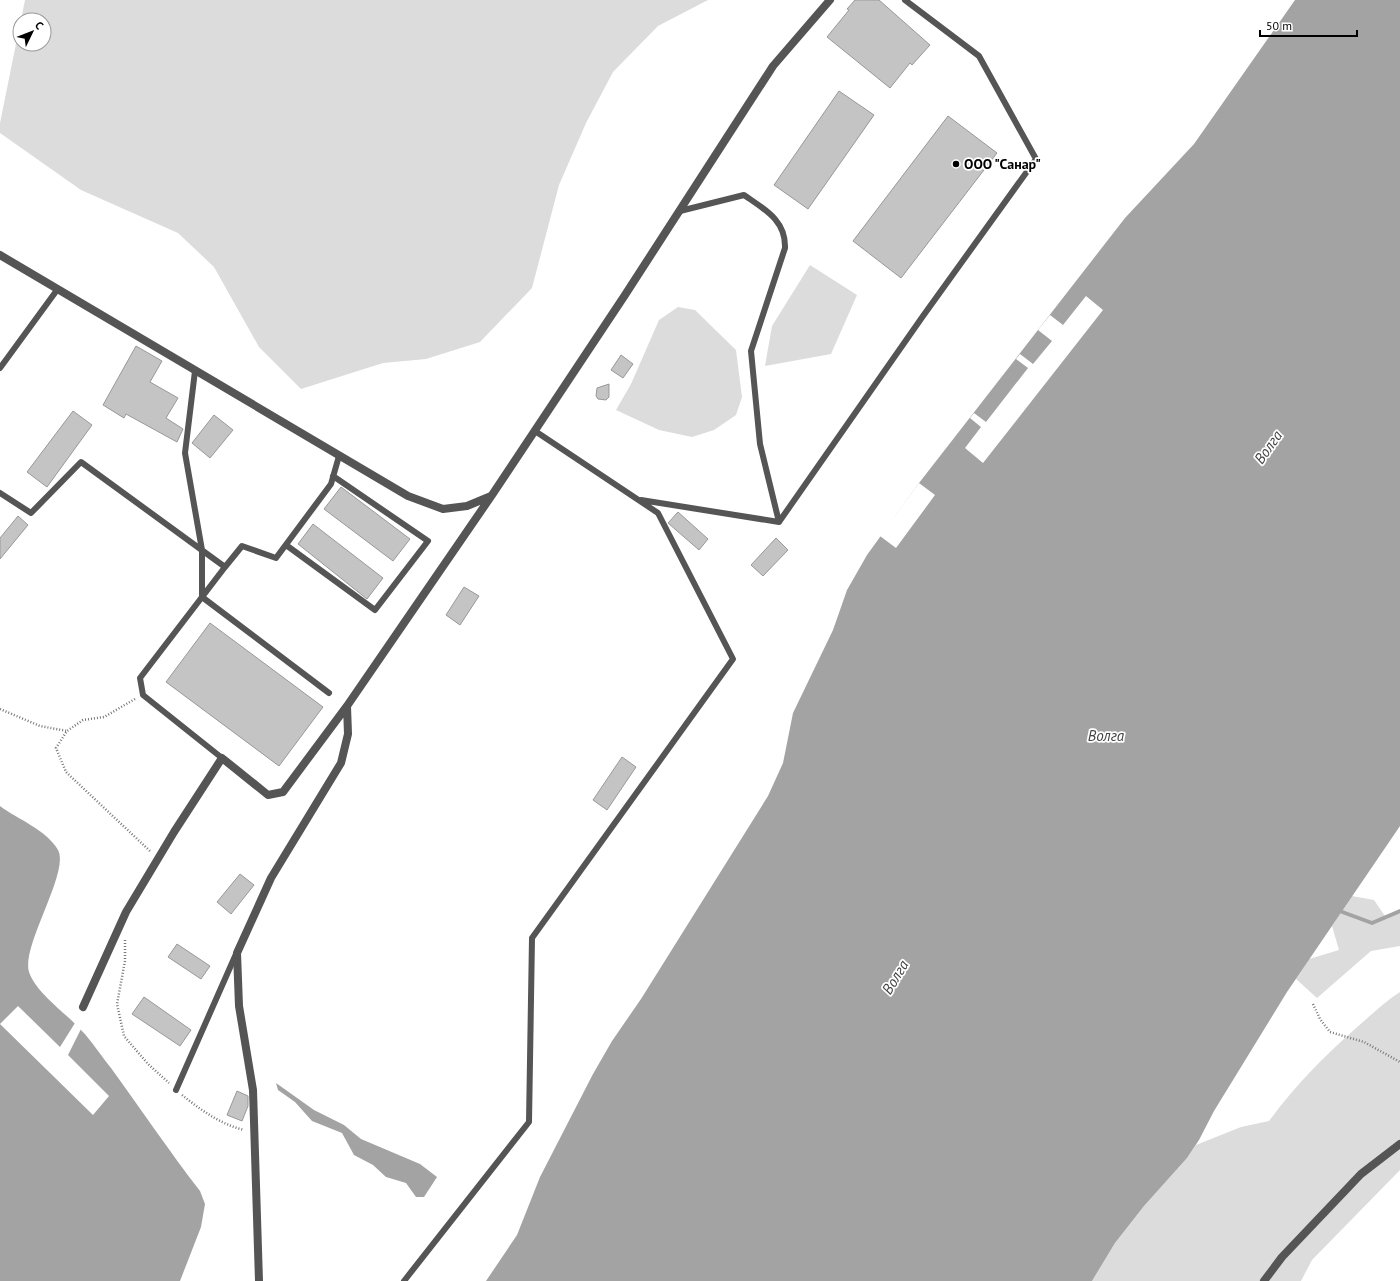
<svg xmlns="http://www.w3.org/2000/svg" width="1400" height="1281" viewBox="0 0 1400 1281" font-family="'PT Sans',sans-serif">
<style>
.green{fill:#dcdcdc}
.water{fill:#a3a3a3}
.pier{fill:#fff}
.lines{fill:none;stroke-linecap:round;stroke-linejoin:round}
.stream{stroke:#a3a3a3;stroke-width:4}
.building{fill:#c4c4c4;stroke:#999}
.path{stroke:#777;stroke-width:2.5;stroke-dasharray:1 2;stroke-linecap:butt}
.lane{stroke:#555;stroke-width:6}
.street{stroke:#555;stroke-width:8}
.poi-dot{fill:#000;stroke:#fff;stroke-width:1.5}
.labels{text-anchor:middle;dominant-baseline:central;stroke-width:3.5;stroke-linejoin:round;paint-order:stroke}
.poi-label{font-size:14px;font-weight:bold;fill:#000;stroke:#fff;text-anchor:start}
.water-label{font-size:15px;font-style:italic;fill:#444;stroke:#fff}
</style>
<rect width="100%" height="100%" fill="#fff"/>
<path class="green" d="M 25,0 L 708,0 L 658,26 L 613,72 L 586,123 L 559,185 L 532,288 L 480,342 L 426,359 L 383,363 L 301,389 L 259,347 L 214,267 L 178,233 L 81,190 L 0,133 L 0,123 L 20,24 L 20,44 L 44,44 L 44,20 L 21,20 Z
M 810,265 L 857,295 L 831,354 L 765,366 L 772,326 Z
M 678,307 L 695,310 L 736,350 L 742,397 L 736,415 L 714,430 L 692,437 L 659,430 L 616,410 L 631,384 L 659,320 Z
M 1352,896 L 1374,900 L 1387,919 L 1400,909 L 1400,946 L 1371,951 L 1317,998 L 1296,979 L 1309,959 L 1339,950 L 1332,926 Z
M 1400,992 L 1400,1170 L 1312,1260 L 1301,1281 L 1092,1281 L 1115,1243 L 1144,1206 L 1187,1158 L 1196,1145 L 1241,1127 L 1269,1121 C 1295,1086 1322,1058 1355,1029 C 1370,1016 1383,1003 1400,992 Z"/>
<path class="water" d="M 1295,0 L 1400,0 L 1400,826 L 1287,992 L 1214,1111 L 1199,1140 L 1187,1158 L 1144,1206 L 1115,1243 L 1092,1281 L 486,1281 L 517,1235 L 540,1177 L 593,1074 L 612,1041 L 641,999 L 768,796 L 783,763 L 793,713 L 833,630 L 847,590 L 867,555 L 919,483 L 1125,218 L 1194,144 Z
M 0,806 C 17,819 47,830 58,850 C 70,872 21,946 29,972 C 36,993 66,1013 81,1030 C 92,1041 101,1056 111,1068 C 141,1109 169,1151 200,1191 L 205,1204 L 201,1227 L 180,1281 L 0,1281 Z
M 276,1083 L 314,1110 L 344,1125 L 361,1139 L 420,1164 L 437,1177 L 424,1197 L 416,1197 L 406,1183 L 386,1177 L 373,1165 L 354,1155 L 342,1133 L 312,1121 L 295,1102 L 278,1090 Z"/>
<path class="pier" d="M 1086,296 L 1103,310 L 983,463 L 965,448 L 981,427 L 970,418 L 974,413 L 986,422 L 1028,368 L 1016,359 L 1020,354 L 1033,364 L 1052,341 L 1038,330 L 1050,315 L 1063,325 Z
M 919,483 L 935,495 L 896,548 L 880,536 Z
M 18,1006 L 60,1047 L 75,1023 L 81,1029 L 68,1055 L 109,1096 L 93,1115 L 0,1024 Z"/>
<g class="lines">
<path class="stream" d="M 1337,910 L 1372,923 L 1400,911"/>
</g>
<path class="building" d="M 855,0 L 879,0 L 930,45 L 912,65 L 910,63 L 890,88 L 827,37 L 849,10 L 847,9 Z
M 839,91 L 874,115 L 808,209 L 774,185 Z
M 948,116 L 997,153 L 901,278 L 853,241 Z
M 136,346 L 162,361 L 150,382 L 178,398 L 166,418 L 183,429 L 177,442 L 126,414 L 124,418 L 103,405 Z
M 621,355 L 633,364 L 623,378 L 611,370 Z
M 609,384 L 609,397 L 606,400 L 598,399 L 596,396 L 597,388 Z
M 73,411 L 92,425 L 47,487 L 27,472 Z
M 214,415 L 233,430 L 210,458 L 192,443 Z
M 341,487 L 410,539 L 393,561 L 324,509 Z
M 678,512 L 708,539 L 699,550 L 668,523 Z
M 18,516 L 28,525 L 0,559 L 0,538 Z
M 313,524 L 383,578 L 367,599 L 298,544 Z
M 776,538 L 788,550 L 763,576 L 751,565 Z
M 464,587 L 479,596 L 460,625 L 446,615 Z
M 210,623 L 323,707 L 279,766 L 166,682 Z
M 622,757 L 636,767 L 607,810 L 593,800 Z
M 240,874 L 254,885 L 231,914 L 217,902 Z
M 177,944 L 210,966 L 201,979 L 168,957 Z
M 144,997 L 191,1030 L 180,1046 L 132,1014 Z
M 237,1091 L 248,1096 L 248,1106 L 242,1121 L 227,1115 Z"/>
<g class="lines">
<path class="path" d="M 135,699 L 104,717 L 83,720 L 67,731 L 56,748 L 66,772 L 151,852
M 0,709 L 40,726 L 67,731
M 125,940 L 125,961 L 117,1004 L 124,1036 L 148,1064 L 169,1083
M 1313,1004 L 1320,1019 L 1330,1032 L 1364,1042 L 1400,1062
M 182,1095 C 201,1110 220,1124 244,1130"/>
<path class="lane" d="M 680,211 L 744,195 C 764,209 786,220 785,248 L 751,351 L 760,444 L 779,522
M 0,368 L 57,290
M 195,371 L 185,453 L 202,550 L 202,597 L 329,693
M 0,493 L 31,513 L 81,462 L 225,567 L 140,678 L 143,695 L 222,758
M 641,500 L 779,522 L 923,316 L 1036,159 L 979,56 L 905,0
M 286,545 L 375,610 L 428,541 L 333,476
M 225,567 L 242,546 L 276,558 L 331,484 L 339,456
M 176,1090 L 236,954
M 404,1281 L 529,1122 L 532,938 L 733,659 L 658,513 L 535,431"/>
<path class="street" d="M 0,255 L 408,496 L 443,509 L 467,506 L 491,496
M 83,1007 L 126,912 L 174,832 L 222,758 L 268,795 L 283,792 L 347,706
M 259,1281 L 253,1090 L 239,1006 L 237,953 L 271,878 L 341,763 L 348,734 L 347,706 L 492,495 L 625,295 L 773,66 L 830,0
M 1264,1281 L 1282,1257 L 1361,1174 L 1400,1144"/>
</g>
<circle class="poi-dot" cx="956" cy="164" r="4"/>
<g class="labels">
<g class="poi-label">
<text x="964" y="164">ООО "Санар"</text>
</g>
<g class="water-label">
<text transform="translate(1268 447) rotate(-55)">Волга</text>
<text x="1106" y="735">Волга</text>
<text transform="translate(895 977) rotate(-59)">Волга</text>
</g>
</g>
<g transform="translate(32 32) rotate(47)"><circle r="19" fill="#ffffff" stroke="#999999"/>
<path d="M0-3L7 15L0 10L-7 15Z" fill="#000000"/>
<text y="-6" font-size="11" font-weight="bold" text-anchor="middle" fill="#000000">С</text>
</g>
<path d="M1260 30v6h97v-6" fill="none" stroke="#000000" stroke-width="2"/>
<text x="1266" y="30" font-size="12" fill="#000000" stroke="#ffffff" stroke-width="3" paint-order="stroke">50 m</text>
</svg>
